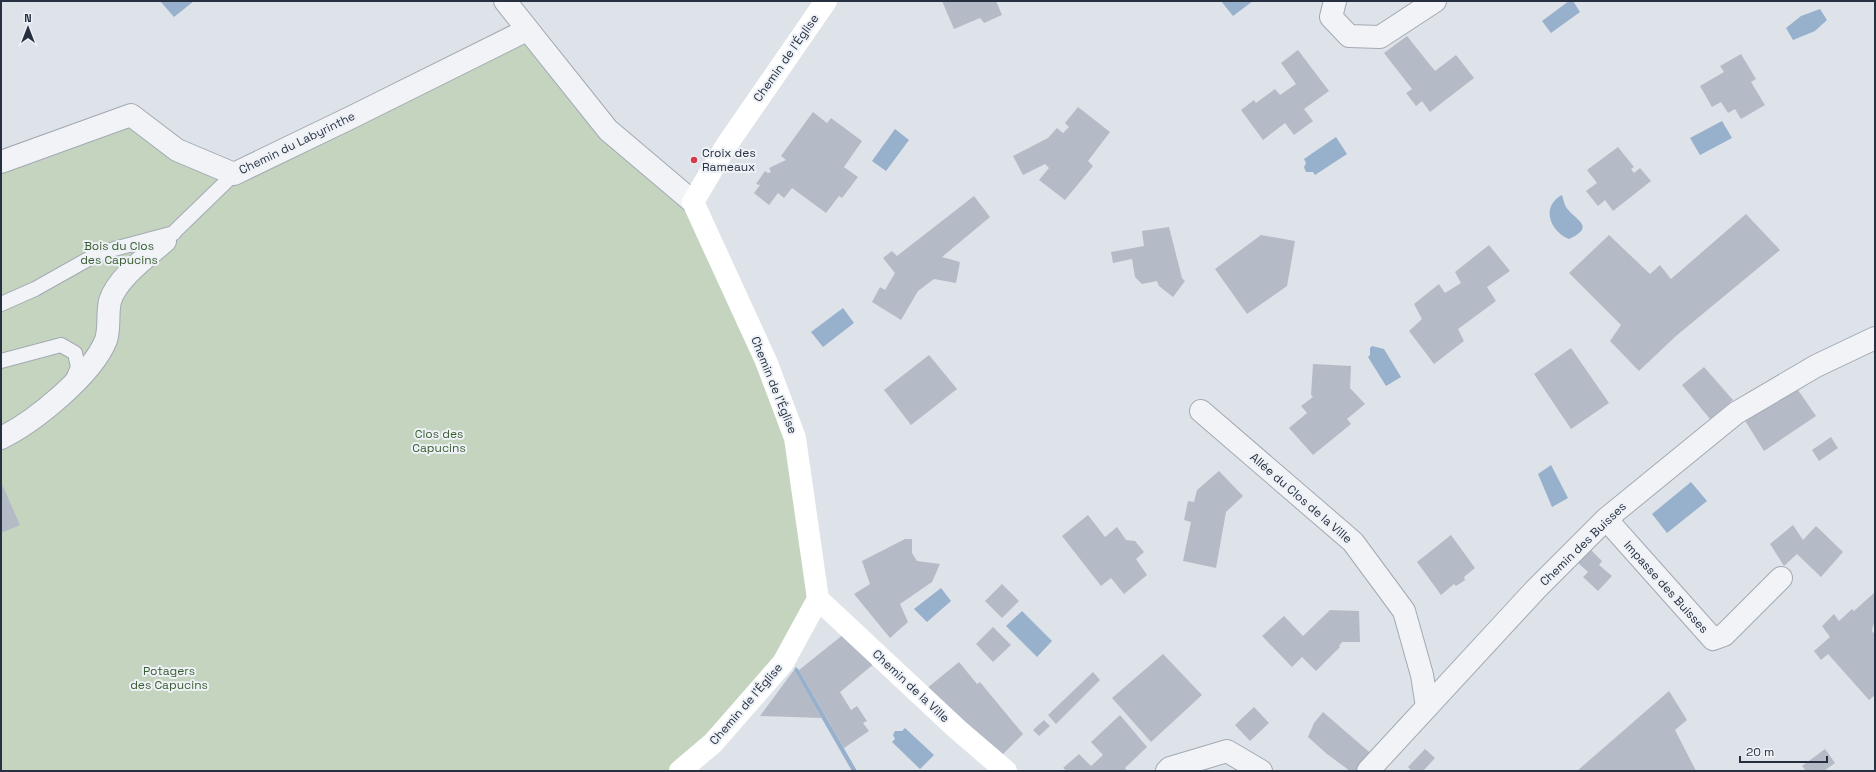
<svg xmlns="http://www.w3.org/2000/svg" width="1876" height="772" viewBox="0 0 1876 772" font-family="'Space Grotesk',sans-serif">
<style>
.green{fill:#c4d4bf}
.water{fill:#97b0cc}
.building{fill:#b5bbc6}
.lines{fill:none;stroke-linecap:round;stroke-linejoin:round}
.lane-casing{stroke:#a3a9b3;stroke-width:16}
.street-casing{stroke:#a3a9b3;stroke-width:24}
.lane{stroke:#f1f3f7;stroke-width:14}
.street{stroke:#f1f3f7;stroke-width:22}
.secondary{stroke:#fff;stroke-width:22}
.poi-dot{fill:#d83a4f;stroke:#eef1f6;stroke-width:1.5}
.labels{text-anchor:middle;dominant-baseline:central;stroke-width:4;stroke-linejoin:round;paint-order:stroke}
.street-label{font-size:12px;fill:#263041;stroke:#eef1f6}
.poi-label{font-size:12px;fill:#263041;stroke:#eef1f6;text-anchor:start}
.park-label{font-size:12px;fill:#3a5e33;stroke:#eef1f6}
</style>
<rect width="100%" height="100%" fill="#dee2e9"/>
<path class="green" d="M 527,30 L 693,202 L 795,438 L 818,599 L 783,663 L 680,771 L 1,771 L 1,162 L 131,115 L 234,174 Z"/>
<path class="water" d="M 160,1 L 194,1 L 174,17 Z
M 1221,1 L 1253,1 L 1233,16 Z
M 1569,1 L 1573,1 L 1580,12 L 1551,33 L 1542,21 Z
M 1820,9 L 1827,20 L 1815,31 L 1793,40 L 1786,28 L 1801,16 Z
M 1722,121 L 1732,138 L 1700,155 L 1690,138 Z
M 895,129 L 909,140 L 886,171 L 872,161 Z
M 1336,137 L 1347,154 L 1315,175 L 1313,172 L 1306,172 L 1304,167 L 1306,163 L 1304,159 Z
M 1562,195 C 1563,198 1564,204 1566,207 C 1573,219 1598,226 1569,239 C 1549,231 1541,206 1562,195 Z
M 843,308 L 854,323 L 823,347 L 811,332 Z
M 1372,346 L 1384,349 L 1401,377 L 1386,386 L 1368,357 L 1370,355 L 1370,348 Z
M 1551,465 L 1568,498 L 1552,507 L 1538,474 Z
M 1691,482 L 1707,501 L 1667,533 L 1652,514 Z
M 941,588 L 951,601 L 927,622 L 914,609 Z
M 1022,611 L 1052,641 L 1037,657 L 1006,626 Z
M 796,667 L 799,670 L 857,771 L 852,771 L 794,670 Z
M 905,728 L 934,755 L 920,769 L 892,742 L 895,739 L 893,735 L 895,731 L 902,731 Z"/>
<path class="building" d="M 942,1 L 996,1 L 1002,15 L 984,23 L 980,18 L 954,29 Z
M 1407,36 L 1435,71 L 1456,55 L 1474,78 L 1430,112 L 1422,101 L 1416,106 L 1406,93 L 1412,89 L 1384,53 Z
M 1298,50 L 1329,91 L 1304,109 L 1313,121 L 1294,135 L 1285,123 L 1263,140 L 1241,110 L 1254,100 L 1256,103 L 1275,89 L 1280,95 L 1296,84 L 1281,63 Z
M 1741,54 L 1756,79 L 1751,82 L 1765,105 L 1741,119 L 1735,109 L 1728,113 L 1721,102 L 1712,107 L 1700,86 L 1724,72 L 1720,66 Z
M 1078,107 L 1110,132 L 1088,161 L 1093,166 L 1065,200 L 1039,180 L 1049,168 L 1045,164 L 1023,175 L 1013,156 L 1048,138 L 1057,128 L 1063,133 L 1069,127 L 1065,123 Z
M 813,112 L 827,123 L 831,118 L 862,141 L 844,167 L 858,177 L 842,198 L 839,196 L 826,213 L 792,188 L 784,198 L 778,193 L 769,205 L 754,193 L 760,185 L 756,184 L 765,171 L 768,173 L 771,172 L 769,168 L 786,160 L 781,156 Z
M 1618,147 L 1634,167 L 1631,169 L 1634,173 L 1640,168 L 1651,181 L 1613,211 L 1605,200 L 1598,206 L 1586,191 L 1597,183 L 1587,170 Z
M 974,196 L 990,217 L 942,257 L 960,262 L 956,283 L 934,279 L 918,291 L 901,320 L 872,302 L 880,287 L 885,290 L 895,273 L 883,258 L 892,251 L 897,256 Z
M 1746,214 L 1780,250 L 1676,336 L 1639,371 L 1610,341 L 1621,325 L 1569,273 L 1609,235 L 1650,274 L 1660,265 L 1671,279 Z
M 1169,227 L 1182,278 L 1185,281 L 1173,297 L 1159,286 L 1157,281 L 1142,284 L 1135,277 L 1132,259 L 1113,263 L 1111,252 L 1144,246 L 1142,231 Z
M 1261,235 L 1295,241 L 1287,286 L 1247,314 L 1215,269 Z
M 1489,245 L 1510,271 L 1487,287 L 1496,301 L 1458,329 L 1464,341 L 1434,364 L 1409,331 L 1422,319 L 1414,304 L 1439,284 L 1445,293 L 1461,283 L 1455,272 Z
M 1571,348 L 1609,403 L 1571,429 L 1534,374 Z
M 929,355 L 957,389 L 911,425 L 884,390 Z
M 1313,364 L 1351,366 L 1350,388 L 1365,404 L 1347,419 L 1351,424 L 1313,455 L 1289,428 L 1307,413 L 1301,406 L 1313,397 L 1311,395 Z
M 1704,367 L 1733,400 L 1710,419 L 1682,385 Z
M 1793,389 L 1794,392 L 1798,390 L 1816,416 L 1764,451 L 1744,419 Z
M 1831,437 L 1838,448 L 1819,461 L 1812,450 Z
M 1219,471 L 1243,496 L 1226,512 L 1216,568 L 1183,561 L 1191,522 L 1184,520 L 1188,501 L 1194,502 L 1197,490 Z
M 1,482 L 20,525 L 1,533 Z
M 1088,515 L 1105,537 L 1117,527 L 1126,540 L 1135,541 L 1144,552 L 1136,559 L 1147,575 L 1124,594 L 1111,578 L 1101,586 L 1062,536 Z
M 1793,525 L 1803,540 L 1816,526 L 1843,552 L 1821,577 L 1797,554 L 1784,566 L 1770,544 Z
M 1451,535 L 1475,568 L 1464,577 L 1465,580 L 1456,586 L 1454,584 L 1441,595 L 1417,562 Z
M 905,539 L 912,539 L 912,553 L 917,561 L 940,564 L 932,582 L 900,604 L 908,622 L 890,638 L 854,594 L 870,584 L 862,561 Z
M 1589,548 L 1602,561 L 1599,565 L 1612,576 L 1598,591 L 1583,577 L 1588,572 L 1577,562 Z
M 1002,584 L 1019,601 L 1002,618 L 985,601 Z
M 1875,592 L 1875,623 L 1873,626 L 1872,631 L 1875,635 L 1875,695 L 1869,700 L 1828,654 L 1821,660 L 1814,651 L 1830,637 L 1822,626 L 1834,614 L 1839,621 L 1852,609 L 1854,611 Z
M 1330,610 L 1359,611 L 1360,642 L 1342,642 L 1339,646 L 1340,647 L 1316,671 L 1302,657 L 1292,667 L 1262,636 L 1284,616 L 1303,636 Z
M 993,627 L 1011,645 L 993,662 L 976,644 Z
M 844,634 L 875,663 L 840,692 L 851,710 L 857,706 L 867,721 L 863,723 L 869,731 L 844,748 L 799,670 Z
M 1163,654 L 1202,695 L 1151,742 L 1112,698 Z
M 959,662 L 977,684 L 980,682 L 1023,734 L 999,758 L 926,689 Z
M 794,670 L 822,718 L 760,716 Z
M 1093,672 L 1100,680 L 1056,724 L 1048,715 Z
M 1669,691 L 1687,720 L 1675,730 L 1696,771 L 1577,771 Z
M 1254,707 L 1269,723 L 1250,741 L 1235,725 Z
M 1323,712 L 1375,757 L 1364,771 L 1350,771 L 1327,754 L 1308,737 L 1314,723 Z
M 1120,715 L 1147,747 L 1125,768 L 1127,771 L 1067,771 L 1063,768 L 1079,754 L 1091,766 L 1103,755 L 1091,742 Z
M 1044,720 L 1050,726 L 1039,736 L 1033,730 Z
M 1425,749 L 1435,758 L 1423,771 L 1412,771 L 1408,767 Z
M 1825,749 L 1835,763 L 1824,771 L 1806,771 L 1802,766 Z"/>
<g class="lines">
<defs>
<path id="lane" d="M 167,239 L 234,174
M 1,304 L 35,289 L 92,257 L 114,249 L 174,233
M 1,361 L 61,345 L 75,353 L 78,367 L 72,381"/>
<path id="street" d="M 505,1 L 608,130 L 693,202
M 1335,1 L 1331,17 L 1349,36 L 1380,37 L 1435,1
M 1,162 L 131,115 L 177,150 L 234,174 L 352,117 L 527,30
M 1201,411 L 1353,542 L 1404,611 L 1422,675 L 1427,707
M 1,438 C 34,422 92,375 106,340 C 110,328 107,313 110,301 C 117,278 148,256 165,241
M 1606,519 L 1713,639 L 1724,635 L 1781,578
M 1167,771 L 1170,768 L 1227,751 L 1261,771
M 1368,771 L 1536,589 L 1606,519 L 1736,413 L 1816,366 L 1875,338"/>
</defs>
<use href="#lane" class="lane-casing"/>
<use href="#street" class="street-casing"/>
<use href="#lane" class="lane"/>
<use href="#street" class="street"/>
<path class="secondary" d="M 818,599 L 957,729 L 1006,771
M 680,771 L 713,743 L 783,663 L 818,599 L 795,438 L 766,361 L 693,202 L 726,146 L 826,1"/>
</g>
<circle class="poi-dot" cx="694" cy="160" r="4"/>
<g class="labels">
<g class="street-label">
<text transform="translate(786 58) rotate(-55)">Chemin de l'Église</text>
<text transform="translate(297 143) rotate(-26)">Chemin du Labyrinthe</text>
<text transform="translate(774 385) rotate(68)">Chemin de l'Église</text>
<text transform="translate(1301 498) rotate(41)">Allée du Clos de la Ville</text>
<text transform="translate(1583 544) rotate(-44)">Chemin des Buisses</text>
<text transform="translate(1666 587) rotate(48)">Impasse des Buisses</text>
<text transform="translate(911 686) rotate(43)">Chemin de la Ville</text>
<text transform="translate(746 704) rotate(-49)">Chemin de l'Église</text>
</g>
<g class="poi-label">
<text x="702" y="153">Croix des<tspan x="702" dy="14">Rameaux</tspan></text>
</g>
<g class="park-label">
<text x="119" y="246">Bois du Clos<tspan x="119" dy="14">des Capucins</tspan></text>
<text x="439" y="434">Clos des<tspan x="439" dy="14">Capucins</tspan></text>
<text x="169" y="671">Potagers<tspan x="169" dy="14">des Capucins</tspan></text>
</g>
</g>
<rect width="1876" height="772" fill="none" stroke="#263041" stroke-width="4"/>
<g transform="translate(28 28)" stroke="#eef1f6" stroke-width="3" paint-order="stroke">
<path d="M0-3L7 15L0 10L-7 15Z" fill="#263041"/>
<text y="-6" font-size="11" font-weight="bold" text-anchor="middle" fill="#263041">N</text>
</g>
<path d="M1740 756v6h87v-6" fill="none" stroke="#263041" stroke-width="2"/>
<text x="1746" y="756" font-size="12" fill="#263041" stroke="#eef1f6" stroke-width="3" paint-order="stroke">20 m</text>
</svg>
